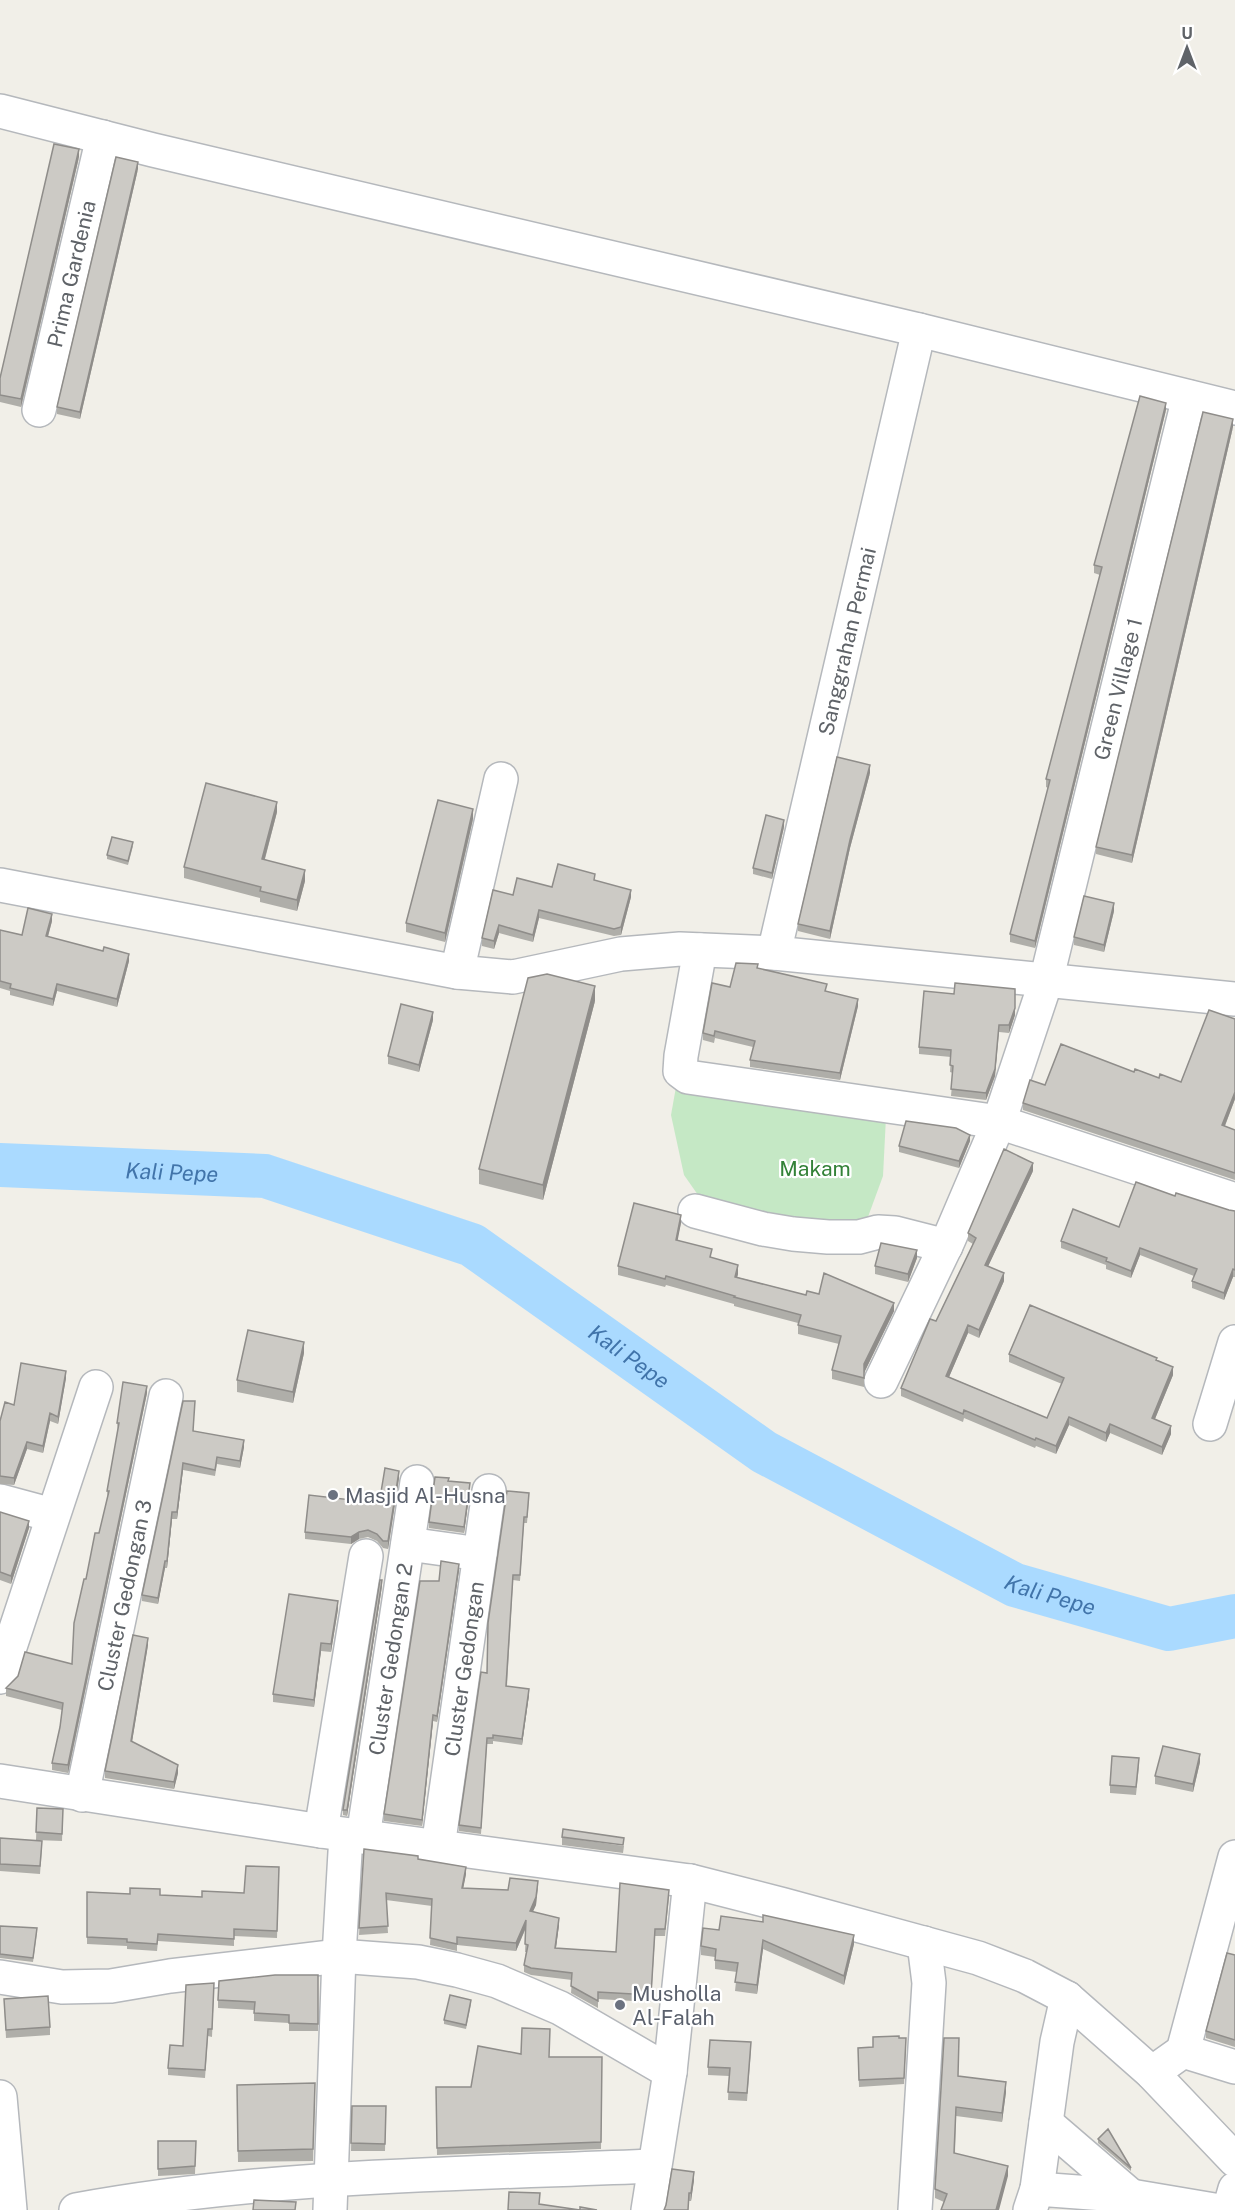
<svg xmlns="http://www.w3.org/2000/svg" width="1235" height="2210" viewBox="0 0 1235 2210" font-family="'Public Sans',sans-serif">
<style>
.green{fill:#c5e8c5}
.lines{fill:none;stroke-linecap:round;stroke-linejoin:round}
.river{stroke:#aadaff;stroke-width:44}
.minor-casing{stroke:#b5b8bc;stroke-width:36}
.minor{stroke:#fff;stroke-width:33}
.wall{fill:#afaea9}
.shaded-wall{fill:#8f8d8a}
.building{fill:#cccac5;stroke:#8f8d8a;stroke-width:1.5}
.worship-dot{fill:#6b7280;stroke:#fff;stroke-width:2}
.labels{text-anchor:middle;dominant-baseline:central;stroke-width:4.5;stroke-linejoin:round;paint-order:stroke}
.street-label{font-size:21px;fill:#5f6368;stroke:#fff}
.park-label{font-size:21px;fill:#348238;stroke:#fff}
.worship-label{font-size:21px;fill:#5b616d;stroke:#fff;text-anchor:start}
.water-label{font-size:22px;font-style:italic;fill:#4174aa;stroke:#fff}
</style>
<rect width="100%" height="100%" fill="#f1efe8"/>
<path class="green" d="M 676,1087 L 886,1117 L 883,1176 L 865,1225 L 833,1231 L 705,1205 L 684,1175 L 671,1115 Z"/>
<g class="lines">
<path class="river" id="s1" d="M 0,1165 L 265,1176 L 472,1245 L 764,1452 L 1015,1585 L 1169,1629 L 1235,1616"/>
<defs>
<g id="minor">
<path d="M 0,111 L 153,150 L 919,330 L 1235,408"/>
<path id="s2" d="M 39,410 L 103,137"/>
<path d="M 0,885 L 457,972 L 513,977 L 621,954 L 680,949 L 774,953 L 1235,999"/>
<path d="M 700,950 L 681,1056 L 680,1071 L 688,1077 L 999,1122 L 1235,1200"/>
<path id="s3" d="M 774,953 L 919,330"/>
<path d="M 457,972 L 501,779"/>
<path d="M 695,1211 L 763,1229 L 793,1234 L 828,1237 L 859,1237 L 878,1232 L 895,1233 L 946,1246"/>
<path id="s4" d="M 881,1381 L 949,1239 L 999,1122 L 1046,981 L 1189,397"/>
<path d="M 1210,1424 L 1235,1342"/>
<path d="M 0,1501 L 52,1515"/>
<path d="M 408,1544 L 480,1554"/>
<path d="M 0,1677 L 96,1387"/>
<path d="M 0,1781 L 321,1831 L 690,1881 L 784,1905 L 978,1958 L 1025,1976 L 1067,1998 L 1152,2073 L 1235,2160"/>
<path id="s5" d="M 82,1795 L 166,1396"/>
<path d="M 321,1831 L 366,1556"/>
<path id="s6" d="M 363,1837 L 417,1482"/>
<path id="s7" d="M 438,1847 L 489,1491"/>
<path d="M 0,1977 L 62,1987 L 111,1986 L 170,1976 L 339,1956 L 418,1962 L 457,1970 L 497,1981 L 560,2008 L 670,2072"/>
<path d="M 1183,2051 L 1235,2067"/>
<path d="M 1152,2073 L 1183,2051 L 1235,1857"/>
<path d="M 0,2097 L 10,2210"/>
<path d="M 1046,2123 L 1131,2196"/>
<path d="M 1037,2189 L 1057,2042 L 1067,1998"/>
<path d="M 76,2210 C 266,2175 461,2174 654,2166"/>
<path d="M 330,2210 L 339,1956 L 346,1835"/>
<path d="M 648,2210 L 670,2072 L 690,1881"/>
<path d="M 915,2210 L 929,1983 L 924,1943"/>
<path d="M 1030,2210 L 1037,2189 L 1131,2196 L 1214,2210"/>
<path d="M 1229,2210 L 1235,2189"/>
</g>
</defs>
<use href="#minor" class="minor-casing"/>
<use href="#minor" class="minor"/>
</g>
<path class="wall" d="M 79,157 L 21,407 L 0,402 L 0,378 Z
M 138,169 L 80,419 L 57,414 L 57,407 Z
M 1166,410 L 1035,948 L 1010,942 L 1010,934 L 1048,788 L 1046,787 L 1046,779 L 1100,575 L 1094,573 L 1094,565 Z
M 1233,427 L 1132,863 L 1096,854 L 1096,847 Z
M 870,773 L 850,848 L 830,939 L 798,931 L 798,924 Z
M 277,812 L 265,859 L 305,881 L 297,911 L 260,902 L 260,898 L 184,878 L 184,867 Z
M 473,819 L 445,942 L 406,932 L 406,923 Z
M 784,827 L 772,879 L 753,874 L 753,868 Z
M 133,846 L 128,865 L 107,859 L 107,855 Z
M 595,880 L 631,897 L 621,935 L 614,936 L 539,918 L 533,942 L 499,933 L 494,949 L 482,946 L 482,938 L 513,895 L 552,887 Z
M 1114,911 L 1104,952 L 1074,945 L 1074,937 Z
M 52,921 L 48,937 L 129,961 L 117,1007 L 57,991 L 53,1006 L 10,995 L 10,991 L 0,988 L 0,930 L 22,935 Z
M 758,968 L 827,991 L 858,1006 L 840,1080 L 750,1067 L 750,1060 L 753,1047 L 715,1038 L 714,1043 L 703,1040 L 703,1033 L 730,987 Z
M 1015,989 L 1015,1015 L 1009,1033 L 999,1032 L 995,1076 L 986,1100 L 951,1096 L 953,1073 L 950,1072 L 951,1057 L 919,1054 L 919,1047 L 954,994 Z
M 595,1001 L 543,1200 L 479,1184 L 479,1169 Z
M 433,1020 L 419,1072 L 388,1064 L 388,1056 Z
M 1134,1072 L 1181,1082 L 1235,1099 L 1225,1126 L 1235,1130 L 1235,1180 L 1023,1110 L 1023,1103 L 1045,1085 Z
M 970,1141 L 959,1168 L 899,1152 L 899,1146 Z
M 1033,1171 L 988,1266 L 1004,1281 L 979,1338 L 968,1333 L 949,1377 L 1047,1418 L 1062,1384 L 1009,1362 L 1009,1354 L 1157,1360 L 1173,1375 L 1155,1419 L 1171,1434 L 1162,1455 L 1110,1433 L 1106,1442 L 1069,1425 L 1056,1454 L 1036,1446 L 1035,1448 L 964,1418 L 963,1422 L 901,1396 L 901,1388 L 936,1321 L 973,1244 L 968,1241 L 968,1233 Z
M 1175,1196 L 1229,1210 L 1235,1211 L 1235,1277 L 1233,1277 L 1224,1300 L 1192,1288 L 1192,1281 L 1194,1276 L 1140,1255 L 1131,1278 L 1106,1269 L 1106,1265 L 1061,1248 L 1061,1241 L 1119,1227 Z
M 681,1223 L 677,1240 L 712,1258 L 738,1274 L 737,1277 L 806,1295 L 894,1311 L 864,1373 L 864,1387 L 832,1379 L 832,1370 L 839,1344 L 798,1334 L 798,1323 L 734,1306 L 734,1304 L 666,1285 L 665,1287 L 618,1275 L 618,1266 Z
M 917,1258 L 908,1282 L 875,1274 L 875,1266 Z
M 304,1353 L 293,1403 L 237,1392 L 237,1380 Z
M 66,1378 L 58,1424 L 50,1421 L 43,1453 L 27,1449 L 14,1485 L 0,1484 L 0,1421 L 14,1405 Z
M 147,1393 L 68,1773 L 52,1770 L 52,1763 L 60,1727 L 62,1710 L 6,1696 L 6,1688 L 72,1664 L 86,1579 L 108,1499 L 107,1491 L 118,1430 L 117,1423 Z
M 183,1401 L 194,1431 L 244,1447 L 240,1468 L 217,1464 L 215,1476 L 183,1470 L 177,1519 L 172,1519 L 167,1568 L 165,1568 L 158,1604 L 142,1601 L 142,1595 Z
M 399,1478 L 388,1549 L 383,1548 L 377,1541 L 368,1537 L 359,1539 L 351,1544 L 305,1539 L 305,1532 L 377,1503 Z
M 448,1481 L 470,1489 L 464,1533 L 429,1528 L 429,1522 Z
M 507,1491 L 529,1499 L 527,1523 L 524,1523 L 520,1581 L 513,1580 L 507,1686 L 529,1695 L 522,1745 L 493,1741 L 493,1744 L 487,1744 L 481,1834 L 459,1831 L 459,1825 L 487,1673 Z
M 0,1512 L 29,1528 L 11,1584 L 0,1580 Z
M 459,1570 L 437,1722 L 433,1721 L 422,1826 L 384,1821 L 384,1814 L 439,1581 Z
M 382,1586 L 347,1816 L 343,1815 L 343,1810 Z
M 338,1609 L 331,1652 L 321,1651 L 314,1707 L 273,1702 L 273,1694 Z
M 148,1645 L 132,1742 L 178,1773 L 174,1789 L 105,1778 L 105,1771 Z
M 1200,1762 L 1193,1792 L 1155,1784 L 1155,1776 Z
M 1139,1766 L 1136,1795 L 1110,1793 L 1110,1785 Z
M 37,1808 L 63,1809 L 62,1841 L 36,1840 Z
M 562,1837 L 624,1846 L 623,1853 L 562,1845 Z
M 0,1838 L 42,1848 L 40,1874 L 0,1871 Z
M 364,1849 L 418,1859 L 466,1874 L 463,1888 L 508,1890 L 538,1888 L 536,1905 L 533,1911 L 559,1925 L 556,1948 L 616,1952 L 669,1897 L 665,1936 L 655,1936 L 651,2002 L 598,1999 L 598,2008 L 571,1993 L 572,1980 L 531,1975 L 524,1972 L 524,1965 L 526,1952 L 525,1952 L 526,1928 L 516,1951 L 457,1945 L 457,1951 L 430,1945 L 432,1906 L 386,1900 L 388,1933 L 359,1935 Z
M 279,1867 L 277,1938 L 234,1936 L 234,1946 L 158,1941 L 157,1951 L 127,1949 L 127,1946 L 87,1944 L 87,1892 L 202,1897 L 244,1893 Z
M 0,1926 L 37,1932 L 33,1962 L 0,1958 Z
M 719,1930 L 854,1944 L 844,1985 L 763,1949 L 757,1994 L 735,1991 L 737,1972 L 715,1969 L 715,1957 L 701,1955 L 701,1946 Z
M 1235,1955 L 1235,2047 L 1206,2038 L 1206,2031 Z
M 318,1975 L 318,2031 L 289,2031 L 289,2023 L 254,2021 L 254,2010 L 218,2008 L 218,2000 Z
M 214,1991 L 212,2037 L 208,2036 L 205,2078 L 168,2075 L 168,2068 L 183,2046 Z
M 4,1999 L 50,2027 L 50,2035 L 6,2038 Z
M 471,2004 L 466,2029 L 444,2024 L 444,2020 Z
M 906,2045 L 904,2084 L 859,2087 L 858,2048 Z
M 751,2050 L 747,2101 L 728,2100 L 729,2076 L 708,2075 L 708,2067 Z
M 521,2054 L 549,2057 L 602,2057 L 601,2149 L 437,2155 L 436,2087 L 471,2087 Z
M 958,2076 L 1006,2092 L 1002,2122 L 956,2116 L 955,2153 L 1008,2176 L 944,2202 L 935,2198 L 935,2189 Z
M 237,2085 L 315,2094 L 313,2161 L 238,2162 Z
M 352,2106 L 386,2106 L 385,2151 L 351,2151 Z
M 1098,2139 L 1131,2168 L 1131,2171 L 1098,2143 Z
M 158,2141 L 196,2141 L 195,2174 L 158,2176 Z
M 694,2180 L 691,2201 L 689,2201 L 664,2210 Z"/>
<path class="shaded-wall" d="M 79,149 L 79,157 L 21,407 L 21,399 Z
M 138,162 L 138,169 L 80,419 L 80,412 Z
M 1166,403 L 1166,410 L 1035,948 L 1035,941 Z
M 1233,419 L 1233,427 L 1132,863 L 1132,855 Z
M 870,765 L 870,773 L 850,848 L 830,939 L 830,931 L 850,840 Z
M 277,802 L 277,812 L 262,869 L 262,859 Z
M 473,809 L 473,819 L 445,942 L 445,933 Z
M 784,820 L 784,827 L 772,879 L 772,873 Z
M 305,870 L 305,881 L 297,911 L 297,900 Z
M 631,890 L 631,897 L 621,935 L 621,927 Z
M 1114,903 L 1114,911 L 1104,952 L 1104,945 Z
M 539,910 L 539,918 L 533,942 L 533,935 Z
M 52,914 L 52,921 L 46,943 L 46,936 Z
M 499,925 L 499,933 L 494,949 L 494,941 Z
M 129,954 L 129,961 L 117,1007 L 117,999 Z
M 57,984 L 57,991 L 53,1006 L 53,999 Z
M 595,986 L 595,1001 L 543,1200 L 543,1185 Z
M 858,999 L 858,1006 L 840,1080 L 840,1073 Z
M 1015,1008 L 1015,1015 L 1009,1033 L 1009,1025 Z
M 433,1012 L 433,1020 L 419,1072 L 419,1065 Z
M 999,1025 L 995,1076 L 986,1100 L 986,1093 Z
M 1235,1092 L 1235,1099 L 1222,1133 L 1222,1125 Z
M 970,1135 L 970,1141 L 959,1168 L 959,1161 Z
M 1033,1163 L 1033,1171 L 985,1273 L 985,1265 Z
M 681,1215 L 681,1223 L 676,1249 L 676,1240 Z
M 1140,1248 L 1140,1255 L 1131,1278 L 1131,1271 Z
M 917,1250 L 917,1258 L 908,1282 L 908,1274 Z
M 738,1265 L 738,1274 L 735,1286 L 735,1277 Z
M 1233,1269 L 1233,1277 L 1224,1300 L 1224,1293 Z
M 1004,1273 L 1004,1281 L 979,1338 L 979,1330 Z
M 894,1303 L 894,1311 L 864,1373 L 864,1387 L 864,1364 Z
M 968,1325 L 968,1333 L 946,1384 L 946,1376 Z
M 304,1342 L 304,1353 L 293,1403 L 293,1392 Z
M 1173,1367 L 1173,1375 L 1152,1426 L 1152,1418 Z
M 66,1371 L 66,1378 L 58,1424 L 58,1417 Z
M 147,1386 L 147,1393 L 68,1773 L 68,1765 Z
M 50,1413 L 50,1421 L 43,1453 L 43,1446 Z
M 1069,1417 L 1069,1425 L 1056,1454 L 1056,1446 Z
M 1110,1424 L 1110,1433 L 1106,1442 L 1106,1433 Z
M 1171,1426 L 1171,1434 L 1162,1455 L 1162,1447 Z
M 244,1440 L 244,1447 L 240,1468 L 240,1461 Z
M 27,1442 L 27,1449 L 14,1485 L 14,1478 Z
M 183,1463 L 183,1470 L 177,1519 L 177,1512 Z
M 399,1471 L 399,1478 L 388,1549 L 388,1541 Z
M 470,1483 L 470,1489 L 464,1533 L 464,1527 Z
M 172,1512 L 172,1519 L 167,1568 L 167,1561 Z
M 29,1521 L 29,1528 L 11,1584 L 11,1576 Z
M 359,1532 L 359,1539 L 351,1544 L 351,1537 Z
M 165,1561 L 165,1568 L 158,1604 L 158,1598 Z
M 459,1564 L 459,1570 L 437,1722 L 437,1716 Z
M 382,1580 L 382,1586 L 347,1816 L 347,1810 Z
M 338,1601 L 338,1609 L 331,1652 L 331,1644 Z
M 148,1638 L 148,1645 L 131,1748 L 131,1741 Z
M 321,1643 L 321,1651 L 314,1707 L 314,1700 Z
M 529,1689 L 529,1695 L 522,1745 L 522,1739 Z
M 433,1715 L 433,1721 L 422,1826 L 422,1820 Z
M 1200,1754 L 1200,1762 L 1193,1792 L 1193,1784 Z
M 178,1765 L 178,1773 L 174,1789 L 174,1782 Z
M 466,1867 L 466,1874 L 462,1895 L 462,1888 Z
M 538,1881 L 536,1905 L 530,1918 L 530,1911 Z
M 559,1918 L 559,1925 L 555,1955 L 555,1948 Z
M 526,1920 L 526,1927 L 516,1951 L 516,1943 Z
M 854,1935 L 854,1944 L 844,1985 L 844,1976 Z
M 763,1940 L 763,1949 L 757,1994 L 757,1985 Z
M 1006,2082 L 1006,2092 L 1002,2122 L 1002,2113 Z
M 1008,2166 L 1008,2176 L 999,2210 L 996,2210 Z
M 694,2172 L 694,2180 L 691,2201 L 691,2193 Z"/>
<path class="building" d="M 54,144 L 79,149 L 21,399 L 0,395 L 0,378 Z
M 116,157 L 138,162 L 80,412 L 57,407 Z
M 1140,396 L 1166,403 L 1035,941 L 1010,934 L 1050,780 L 1046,779 L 1102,567 L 1094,565 Z
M 1203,412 L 1233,419 L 1132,855 L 1096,847 Z
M 837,757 L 870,765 L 850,840 L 830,931 L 798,924 Z
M 206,783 L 277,802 L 262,859 L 305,870 L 297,900 L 260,891 L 261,887 L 184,867 Z
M 438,800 L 473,809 L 445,933 L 406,923 Z
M 766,815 L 784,820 L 772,873 L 753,868 Z
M 112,837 L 133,842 L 128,861 L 107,855 Z
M 558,864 L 595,874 L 594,880 L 631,890 L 621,927 L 614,929 L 539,910 L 533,935 L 499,925 L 494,941 L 482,938 L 493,890 L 513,895 L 517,878 L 552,887 Z
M 1084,896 L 1114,903 L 1104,945 L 1074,937 Z
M 28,908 L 52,914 L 46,936 L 103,951 L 104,947 L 129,954 L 117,999 L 57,984 L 53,999 L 10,988 L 11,984 L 0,981 L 0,930 L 22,935 Z
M 736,963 L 758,964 L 757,968 L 827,984 L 825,991 L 858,999 L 840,1073 L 750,1060 L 755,1041 L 715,1031 L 714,1036 L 703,1033 L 712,983 L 730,987 Z
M 547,974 L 595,986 L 543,1185 L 479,1169 L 528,978 Z
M 955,983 L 1015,989 L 1015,1008 L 1009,1025 L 999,1025 L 995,1069 L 986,1093 L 951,1089 L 953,1066 L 950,1065 L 951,1050 L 919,1047 L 924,991 L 954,994 Z
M 401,1004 L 433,1012 L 419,1065 L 388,1056 Z
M 1209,1010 L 1235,1019 L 1235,1092 L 1222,1125 L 1235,1130 L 1235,1173 L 1023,1103 L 1030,1080 L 1045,1085 L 1061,1044 L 1134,1072 L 1135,1069 L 1159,1078 L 1160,1074 L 1181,1082 Z
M 906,1121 L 956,1128 L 970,1135 L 959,1161 L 899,1146 Z
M 1004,1149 L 1033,1163 L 985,1265 L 1004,1273 L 979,1330 L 968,1325 L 946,1376 L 1047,1418 L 1064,1378 L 1009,1354 L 1030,1305 L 1157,1358 L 1156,1360 L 1173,1367 L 1152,1418 L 1171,1426 L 1162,1447 L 1110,1424 L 1106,1433 L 1069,1417 L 1056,1446 L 1036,1438 L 1035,1440 L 964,1410 L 963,1414 L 901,1388 L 930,1319 L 936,1321 L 976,1238 L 968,1233 Z
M 1136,1182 L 1175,1196 L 1176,1193 L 1229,1210 L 1235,1211 L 1235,1270 L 1233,1269 L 1224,1293 L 1192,1281 L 1197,1269 L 1140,1248 L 1131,1271 L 1106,1261 L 1107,1258 L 1061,1241 L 1073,1209 L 1119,1227 Z
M 634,1203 L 681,1215 L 676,1240 L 712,1249 L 710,1257 L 738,1265 L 735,1277 L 806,1295 L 807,1291 L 819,1294 L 824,1273 L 894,1303 L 864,1364 L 864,1378 L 832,1370 L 841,1336 L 798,1325 L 801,1315 L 734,1297 L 735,1296 L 666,1276 L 665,1279 L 618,1266 Z
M 881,1243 L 917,1250 L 908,1274 L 875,1266 Z
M 248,1330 L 304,1342 L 293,1392 L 237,1380 Z
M 21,1363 L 66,1371 L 58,1417 L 50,1413 L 43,1446 L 27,1442 L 14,1478 L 0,1476 L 0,1421 L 5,1402 L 14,1405 Z
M 123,1382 L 147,1386 L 68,1765 L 52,1763 L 60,1727 L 63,1703 L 6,1688 L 18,1676 L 25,1652 L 72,1664 L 74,1623 L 84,1579 L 86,1579 L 95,1533 L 99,1533 L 109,1491 L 107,1491 L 119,1423 L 117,1423 Z
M 183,1401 L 195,1401 L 193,1431 L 244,1440 L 240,1461 L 217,1457 L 215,1470 L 183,1463 L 177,1512 L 172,1512 L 167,1561 L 165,1561 L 158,1598 L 142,1595 Z
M 385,1468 L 399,1471 L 388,1541 L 383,1541 L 377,1534 L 368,1530 L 359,1532 L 351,1537 L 305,1532 L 309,1495 L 377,1503 L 377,1497 L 380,1498 Z
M 435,1477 L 449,1478 L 448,1481 L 470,1483 L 464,1527 L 429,1522 Z
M 507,1491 L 529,1493 L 527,1517 L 524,1517 L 520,1575 L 513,1575 L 506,1686 L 529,1689 L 522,1739 L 493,1735 L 493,1738 L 487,1738 L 481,1828 L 459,1825 L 481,1672 L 487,1673 L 488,1623 Z
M 0,1512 L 29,1521 L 11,1576 L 0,1572 Z
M 441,1561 L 459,1564 L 437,1716 L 433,1715 L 422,1820 L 384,1814 L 420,1581 L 439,1581 Z
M 380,1580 L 382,1580 L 347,1810 L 343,1810 Z
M 289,1594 L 338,1601 L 331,1644 L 321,1643 L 314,1700 L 273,1694 Z
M 133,1635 L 148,1638 L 131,1741 L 178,1765 L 174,1782 L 105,1771 Z
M 1163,1746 L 1200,1754 L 1193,1784 L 1155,1776 Z
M 1112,1756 L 1139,1758 L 1136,1787 L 1110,1785 Z
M 37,1808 L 63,1809 L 62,1834 L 36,1832 Z
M 563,1829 L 624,1838 L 623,1845 L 562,1837 Z
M 0,1838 L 42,1841 L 40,1866 L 0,1864 Z
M 364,1849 L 418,1856 L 418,1859 L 466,1867 L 462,1888 L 508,1890 L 510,1878 L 538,1881 L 536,1897 L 530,1911 L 559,1918 L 555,1948 L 616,1952 L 620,1883 L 669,1890 L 665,1929 L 655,1929 L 651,1995 L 598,1992 L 598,2001 L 571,1986 L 572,1973 L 531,1968 L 524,1965 L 528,1945 L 525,1944 L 526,1920 L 516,1943 L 457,1937 L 457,1944 L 430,1938 L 432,1899 L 386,1893 L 388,1926 L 359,1928 Z
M 246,1866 L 279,1867 L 277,1931 L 234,1929 L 234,1939 L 158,1934 L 157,1944 L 127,1942 L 127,1939 L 87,1937 L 87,1892 L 130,1894 L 130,1888 L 160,1889 L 160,1895 L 202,1897 L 202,1891 L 244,1893 Z
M 763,1915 L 854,1935 L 844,1976 L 763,1940 L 757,1985 L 735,1982 L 738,1963 L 715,1960 L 716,1949 L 701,1946 L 703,1928 L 719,1930 L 721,1916 L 763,1922 Z
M 0,1926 L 37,1928 L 33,1958 L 0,1954 Z
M 1227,1953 L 1235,1955 L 1235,2040 L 1206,2031 Z
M 275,1975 L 318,1975 L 318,2024 L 289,2023 L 289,2015 L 254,2013 L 255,2002 L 218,2000 L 219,1981 Z
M 214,1983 L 212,2029 L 208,2029 L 205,2070 L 168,2068 L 170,2045 L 183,2046 L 186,1985 Z
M 450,1995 L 471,2000 L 466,2025 L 444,2020 Z
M 48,1996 L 50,2027 L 6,2030 L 4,1999 Z
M 522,2028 L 550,2029 L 549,2057 L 602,2057 L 601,2142 L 437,2148 L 436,2087 L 471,2087 L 478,2046 L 521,2054 Z
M 899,2036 L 899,2038 L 906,2038 L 904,2078 L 859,2080 L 858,2048 L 873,2047 L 873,2037 Z
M 944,2038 L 959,2038 L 958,2076 L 1006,2082 L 1002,2113 L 956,2107 L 954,2153 L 1008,2166 L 996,2210 L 941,2210 L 947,2194 L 935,2189 Z
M 710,2040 L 751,2042 L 747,2093 L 728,2092 L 730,2068 L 708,2067 Z
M 315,2083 L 313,2149 L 238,2151 L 237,2085 Z
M 352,2106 L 386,2106 L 385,2144 L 351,2143 Z
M 1108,2129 L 1131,2168 L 1098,2139 Z
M 158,2141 L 196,2141 L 195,2166 L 158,2169 Z
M 672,2169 L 694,2172 L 691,2193 L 689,2193 L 688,2210 L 664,2210 L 666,2205 Z
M 509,2192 L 540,2193 L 539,2204 L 580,2210 L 580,2207 L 597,2210 L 508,2210 Z
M 254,2200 L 296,2202 L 295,2210 L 253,2210 Z"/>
<g class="worship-dot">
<circle cx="333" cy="1495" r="6"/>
<circle cx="620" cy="2005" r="6"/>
</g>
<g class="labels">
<g class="street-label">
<text stroke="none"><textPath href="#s2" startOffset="140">Prima Gardenia</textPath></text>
<text stroke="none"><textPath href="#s3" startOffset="320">Sanggrahan Permai</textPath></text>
<text stroke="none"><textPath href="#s4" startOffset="734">Green Village 1</textPath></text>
<text stroke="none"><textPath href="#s5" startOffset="204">Cluster Gedongan 3</textPath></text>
<text stroke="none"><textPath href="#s6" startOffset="180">Cluster Gedongan 2</textPath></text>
<text stroke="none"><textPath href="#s7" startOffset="180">Cluster Gedongan</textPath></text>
</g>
<g class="park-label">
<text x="815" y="1168">Makam</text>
</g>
<g class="worship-label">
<text x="345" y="1495">Masjid Al-Husna</text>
<text x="632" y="1993">Musholla<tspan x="632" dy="24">Al-Falah</tspan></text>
</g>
<g class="water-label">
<text stroke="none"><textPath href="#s1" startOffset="172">Kali Pepe</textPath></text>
<text stroke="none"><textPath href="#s1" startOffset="676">Kali Pepe</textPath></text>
<text stroke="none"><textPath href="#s1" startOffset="1162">Kali Pepe</textPath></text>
</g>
</g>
<g transform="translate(1187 48)" stroke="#ffffff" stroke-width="4.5" paint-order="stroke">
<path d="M0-4.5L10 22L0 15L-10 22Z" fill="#5f6368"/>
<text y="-9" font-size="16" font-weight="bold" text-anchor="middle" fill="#5f6368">U</text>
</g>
</svg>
